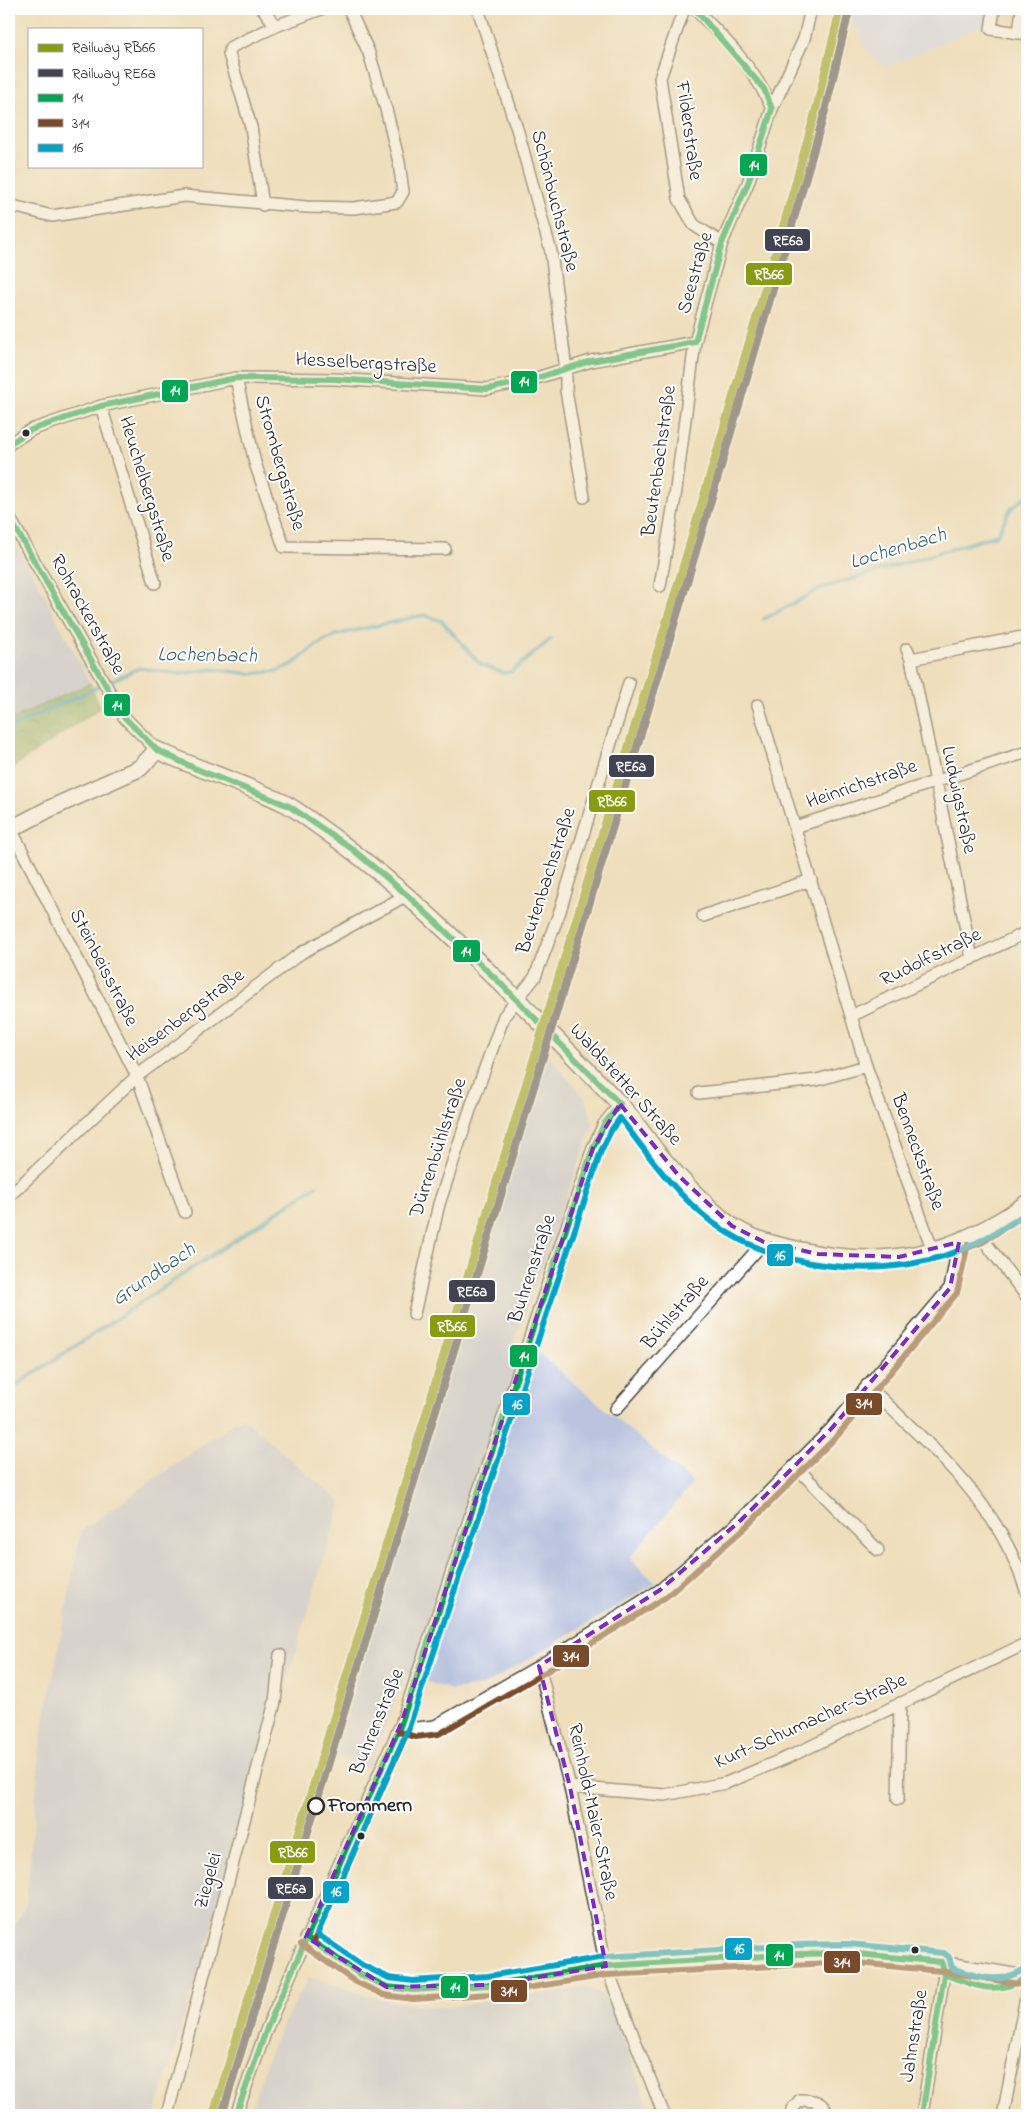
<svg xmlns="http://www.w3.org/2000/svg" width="1036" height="2124" viewBox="0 0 1036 2124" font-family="'Indie Flower',sans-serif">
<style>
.built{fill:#cfdafa}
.industrial{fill:#bac4de}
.forest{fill:url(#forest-crowns);stroke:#586e4a}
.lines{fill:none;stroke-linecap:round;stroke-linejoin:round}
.stream{stroke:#44a8c4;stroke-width:4}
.street-casing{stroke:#484641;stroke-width:14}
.secondary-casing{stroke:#484641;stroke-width:19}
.street{stroke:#fff;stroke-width:11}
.secondary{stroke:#fff;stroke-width:16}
.bus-1-casing{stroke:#fff;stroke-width:10}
.bus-2-casing{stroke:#fff;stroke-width:10}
.bus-3-casing{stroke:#fff;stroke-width:10}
.bus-1{stroke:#00a651;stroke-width:6}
.bus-2{stroke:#7a4b2a;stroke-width:6}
.bus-3{stroke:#02a3c6;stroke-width:6}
.rail-1-casing{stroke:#fff;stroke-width:11}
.rail-2-casing{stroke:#fff;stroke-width:11}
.rail-1{stroke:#899b11;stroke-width:8}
.rail-2{stroke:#424351;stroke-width:8}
.marked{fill:none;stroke:#7b2cbf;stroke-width:4;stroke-dasharray:10 6;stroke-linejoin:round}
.bus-dot{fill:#2b2b2b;stroke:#fff;stroke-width:2}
.stop-dot{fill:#fff;stroke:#2b2b2b;stroke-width:2.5}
.labels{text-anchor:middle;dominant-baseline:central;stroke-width:4;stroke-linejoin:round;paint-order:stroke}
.street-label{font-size:20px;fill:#2b2b2b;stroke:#fff}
.stop-label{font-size:20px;font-weight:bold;fill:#2b2b2b;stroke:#fff;text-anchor:start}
.water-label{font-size:21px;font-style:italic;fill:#366370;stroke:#fff}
.line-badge{stroke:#fff;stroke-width:2}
.badge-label{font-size:14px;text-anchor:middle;font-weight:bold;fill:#fff}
</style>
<defs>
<pattern id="forest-crowns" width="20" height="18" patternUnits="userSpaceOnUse" patternTransform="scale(1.25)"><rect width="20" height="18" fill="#86b068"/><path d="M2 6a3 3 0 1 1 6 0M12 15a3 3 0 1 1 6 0" fill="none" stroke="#6e8f56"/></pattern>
</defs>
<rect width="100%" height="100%" fill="#fff"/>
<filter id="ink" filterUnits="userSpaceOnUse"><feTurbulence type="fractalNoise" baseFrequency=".02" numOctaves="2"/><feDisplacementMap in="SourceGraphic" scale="10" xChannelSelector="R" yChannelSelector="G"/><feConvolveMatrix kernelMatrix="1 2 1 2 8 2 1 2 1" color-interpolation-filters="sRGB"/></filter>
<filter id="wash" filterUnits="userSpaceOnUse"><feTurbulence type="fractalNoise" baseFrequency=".0096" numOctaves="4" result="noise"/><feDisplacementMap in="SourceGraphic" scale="20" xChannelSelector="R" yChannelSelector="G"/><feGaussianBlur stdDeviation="1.12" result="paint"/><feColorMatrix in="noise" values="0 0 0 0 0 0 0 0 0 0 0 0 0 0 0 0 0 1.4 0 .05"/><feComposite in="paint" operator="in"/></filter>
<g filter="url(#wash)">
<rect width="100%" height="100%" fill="#efdebc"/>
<path class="built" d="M 853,9 L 1014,9 L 1013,12 L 887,67 L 871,56 L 851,18 Z"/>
<path class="industrial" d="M 9,534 L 31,570 L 90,683 L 9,719 Z
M 544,1051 L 586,1099 L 593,1124 L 514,1342 L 537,1352 L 693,1483 L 629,1558 L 656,1583 L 483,1686 L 451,1690 L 405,1674 L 369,1768 L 334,1754 L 416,1486 L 476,1272 Z
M 242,1417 L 341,1503 L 155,2115 L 9,2115 L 9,1933 L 26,1905 L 41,1737 L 81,1531 Z
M 309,1977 L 391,2002 L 441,2007 L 466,2005 L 586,1987 L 602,1994 L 611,2006 L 650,2109 L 649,2115 L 249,2115 L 272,2045 Z"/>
<path class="forest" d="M 90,683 L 100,708 L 9,770 L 9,720 Z"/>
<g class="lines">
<path class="stream" d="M 764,619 L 822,588 L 997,535 L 1010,510 L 1027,495
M 9,728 L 139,668 L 180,674 L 213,669 L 250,674 L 277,671 L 293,664 L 318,644 L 336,635 L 424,615 L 442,621 L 480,664 L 503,673 L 511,672 L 551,639
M 9,1390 L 316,1186"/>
</g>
</g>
<g filter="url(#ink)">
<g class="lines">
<defs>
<path id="street" d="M 263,9 L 276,26
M 478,9 L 518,132 L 551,252 L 566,370 L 566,390 L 584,497
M 684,9 L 660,78 L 679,199 L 694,225 L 722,243
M 695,9 C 724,38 757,71 772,109
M 994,9 L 991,29 L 1027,34
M 1019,33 L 1022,9
M 9,205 L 52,216 L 184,196 L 306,207 L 354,208 L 397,202 L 403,192 L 399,162 L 386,109 L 369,53 L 349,9
M 263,205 L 251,127 L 229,54 L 231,47 L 276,26 L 321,9
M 236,378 L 255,463 L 284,547 L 445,549
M 101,406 L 155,583
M 9,444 L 31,430 L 101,406 L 236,378 L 335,379 L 487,389 L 527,381 L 591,361 L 695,342
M 9,517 L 124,717 L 157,750
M 660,586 L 675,497 L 695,342 L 706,301 L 722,243 L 748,183 L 772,109 L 804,39 L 811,9
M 907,649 L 911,659 L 972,959
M 911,659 L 1027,636
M 758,705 L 866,1066 L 933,1251
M 795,827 L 1027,752
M 11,829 L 137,1076 L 185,1212
M 703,916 L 811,880
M 851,1016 L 1027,932
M 699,1093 L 817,1080 L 866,1066
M 9,1196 L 137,1076 L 301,953 L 407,895
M 979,1234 L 1027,1297
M 414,1314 L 439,1204 L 472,1104 L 504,1016 L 535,977 L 560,911 L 629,683
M 867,1385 C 933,1449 999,1502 1027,1593
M 616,1409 L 764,1242
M 796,1467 L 878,1550
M 539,1666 L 570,1787 L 606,1966 L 664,2115
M 401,1724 L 417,1728 L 435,1726 L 539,1666 L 660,1590 L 741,1520 L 831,1429 L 950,1288 L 959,1242
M 570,1787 L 665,1795 L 726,1783 L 793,1755 L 1027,1643
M 898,1799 L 900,1703
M 306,1937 L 358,1973 L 387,1987 L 413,1990 L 489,1985 L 606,1966 L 847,1953 L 942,1962 L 1027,1976
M 167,2115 L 275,1702 L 280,1655
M 236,2115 L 267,2028 L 401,1724 L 593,1148 L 604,1124 L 620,1104
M 791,2115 L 792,2109 L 800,2100 C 814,2100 823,2101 828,2115
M 922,2115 L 944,1974 L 942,1962
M 1003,2115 L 1027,1992"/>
<path id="secondary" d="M 9,830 L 49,809 L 140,768 L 157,750 C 199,770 244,783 286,804 C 297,810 307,818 317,825 C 348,847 377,870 406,895 C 479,959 549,1031 617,1101 C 632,1117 644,1135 657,1152 C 679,1178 702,1203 729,1224 C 750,1239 775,1245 799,1250 C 887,1270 954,1255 1027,1203"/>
</defs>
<use href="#street" class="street-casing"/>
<use href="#secondary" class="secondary-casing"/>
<use href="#street" class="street"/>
<use href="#secondary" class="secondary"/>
<defs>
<path id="bus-1" d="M 695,9 L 764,89 L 772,109 L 748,183 L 722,243 L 695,342
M 9,444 L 31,430 L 101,406 L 236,378 L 335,379 L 487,389 L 527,381 L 591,361 L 695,342
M 9,517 L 124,717 L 157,750 L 194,768 L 289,806 L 351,848 L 407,895 L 497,980 L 620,1104
M 306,1937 L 358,1973 L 387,1987 L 413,1990 L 489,1985 L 606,1966 L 798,1954 L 847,1953 L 942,1962
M 944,1974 C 975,1986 996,1996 1027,1978
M 236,2115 L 267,2028 L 401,1724 L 593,1148 L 604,1124 L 620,1104
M 922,2115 L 944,1974 L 942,1962"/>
<path id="bus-2" d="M 962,1250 L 983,1242 L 1027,1213
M 399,1732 L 416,1737 L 439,1734 L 544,1673 L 666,1597 L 747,1526 L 838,1435 L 957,1293 L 968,1244
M 314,1941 L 409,1728
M 301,1944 L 354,1981 L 384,1995 L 413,1999 L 490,1994 L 607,1975 L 847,1962 L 941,1971 L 1026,1985"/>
<path id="bus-3" d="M 1023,1970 C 997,1985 977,1977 952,1968 L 949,1957 L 944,1953 L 848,1944 L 797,1945 L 605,1957 L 488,1976 L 413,1981 L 389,1978 L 362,1965 L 317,1934 L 409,1727 L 601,1151 L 612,1129 L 620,1118 C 648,1155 676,1195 713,1223 C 777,1270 876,1279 950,1254 C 978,1244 1003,1229 1027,1213"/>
</defs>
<use href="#bus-1" class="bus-1-casing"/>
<use href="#bus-2" class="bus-2-casing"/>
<use href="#bus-3" class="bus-3-casing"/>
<use href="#bus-1" class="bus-1"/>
<use href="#bus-2" class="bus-2"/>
<use href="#bus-3" class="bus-3"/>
<defs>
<path id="rail-1" d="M 213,2115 L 679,580 L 789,206 L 816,109 L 840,9"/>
<path id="rail-2" d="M 222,2115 L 687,582 L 797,208 L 825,111 L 849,11"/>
</defs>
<use href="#rail-1" class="rail-1-casing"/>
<use href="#rail-2" class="rail-2-casing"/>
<use href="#rail-1" class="rail-1"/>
<use href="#rail-2" class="rail-2"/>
</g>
</g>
<path d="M0 0H1036V2124H0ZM 620,1104 L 679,1176 L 732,1226 L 764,1242 L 818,1254 L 899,1257 L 959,1242 L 950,1288 L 831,1429 L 741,1520 L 660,1590 L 539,1666 L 570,1787 L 606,1966 L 489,1985 L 387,1987 L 306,1937 L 401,1724 L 593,1148 Z" fill="#efdebc" fill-opacity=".55" fill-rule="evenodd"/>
<path class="marked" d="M 620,1104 L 679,1176 L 732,1226 L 764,1242 L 818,1254 L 899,1257 L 959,1242 L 950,1288 L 831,1429 L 741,1520 L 660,1590 L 539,1666 L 570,1787 L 606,1966 L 489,1985 L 387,1987 L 306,1937 L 401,1724 L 593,1148 Z"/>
<g class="bus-dot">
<circle cx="26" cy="433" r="4.5"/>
<circle cx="361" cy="1836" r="4.5"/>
<circle cx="915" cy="1950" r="4.5"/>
</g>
<circle class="stop-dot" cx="316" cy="1806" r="8"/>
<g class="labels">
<g class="street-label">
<text transform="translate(688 131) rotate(82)">Filderstraße</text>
<text transform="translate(554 201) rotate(76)">Schönbuchstraße</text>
<text transform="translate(696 273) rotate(-74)">Seestraße</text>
<text transform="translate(366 364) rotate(3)">Hesselbergstraße</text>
<text transform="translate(660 461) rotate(-82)">Beutenbachstraße</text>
<text transform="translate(279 463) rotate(74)">Strombergstraße</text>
<text transform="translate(146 489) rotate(73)">Heuchelbergstraße</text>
<text transform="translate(87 615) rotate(61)">Rohrackerstraße</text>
<text transform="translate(862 785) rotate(-19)">Heinrichstraße</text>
<text transform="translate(958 800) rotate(78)">Ludwigstraße</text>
<text transform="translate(547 881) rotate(-72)">Beutenbachstraße</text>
<text transform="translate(931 958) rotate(-26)">Rudolfstraße</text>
<text transform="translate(103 968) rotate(63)">Steinbeisstraße</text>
<text transform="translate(186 1016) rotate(-37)">Heisenbergstraße</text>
<text transform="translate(625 1085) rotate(48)">Waldstetter Straße</text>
<text transform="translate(439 1148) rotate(-72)">Dürrenbühlstraße</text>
<text transform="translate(917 1152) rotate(70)">Benneckstraße</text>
<text transform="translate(533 1269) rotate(-72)">Buhrenstraße</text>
<text transform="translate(676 1313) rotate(-49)">Bühlstraße</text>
<text transform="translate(378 1722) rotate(-68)">Buhrenstraße</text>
<text transform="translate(811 1722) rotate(-24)">Kurt-Schumacher-Straße</text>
<text transform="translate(592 1812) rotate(78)">Reinhold-Maier-Straße</text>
<text transform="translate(209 1881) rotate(-75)">Ziegelei</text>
<text transform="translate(915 2036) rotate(-81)">Jahnstraße</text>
</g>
<g class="stop-label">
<text x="328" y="1806">Frommern</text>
</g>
<g class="water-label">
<text transform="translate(898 549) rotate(-17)">Lochenbach</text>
<text transform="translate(207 656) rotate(1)">Lochenbach</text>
<text transform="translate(154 1275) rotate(-34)">Grundbach</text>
</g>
</g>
<g class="line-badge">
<rect x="739" y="153" width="29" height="24" rx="5" fill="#00a651"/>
<rect x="764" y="228" width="47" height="24" rx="5" fill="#424351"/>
<rect x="745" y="262" width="48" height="24" rx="5" fill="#899b11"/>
<rect x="510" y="370" width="28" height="24" rx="5" fill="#00a651"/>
<rect x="161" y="379" width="28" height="24" rx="5" fill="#00a651"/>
<rect x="103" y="693" width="28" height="24" rx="5" fill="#00a651"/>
<rect x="608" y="754" width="47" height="24" rx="5" fill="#424351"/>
<rect x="588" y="789" width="48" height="24" rx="5" fill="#899b11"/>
<rect x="452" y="939" width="29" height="24" rx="5" fill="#00a651"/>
<rect x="766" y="1243" width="28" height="24" rx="5" fill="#02a3c6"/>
<rect x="448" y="1279" width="48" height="24" rx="5" fill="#424351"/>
<rect x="429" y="1314" width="47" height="24" rx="5" fill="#899b11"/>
<rect x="509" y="1344" width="29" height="24" rx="5" fill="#00a651"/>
<rect x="845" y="1392" width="38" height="24" rx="5" fill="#7a4b2a"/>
<rect x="502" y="1392" width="29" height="24" rx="5" fill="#02a3c6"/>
<rect x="552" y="1644" width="38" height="24" rx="5" fill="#7a4b2a"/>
<rect x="269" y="1840" width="47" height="24" rx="5" fill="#899b11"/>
<rect x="267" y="1876" width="47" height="24" rx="5" fill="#424351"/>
<rect x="322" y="1880" width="28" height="24" rx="5" fill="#02a3c6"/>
<rect x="724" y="1937" width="29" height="24" rx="5" fill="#02a3c6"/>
<rect x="765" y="1943" width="29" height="24" rx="5" fill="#00a651"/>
<rect x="823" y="1950" width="38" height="24" rx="5" fill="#7a4b2a"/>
<rect x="440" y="1975" width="29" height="24" rx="5" fill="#00a651"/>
<rect x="490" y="1979" width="38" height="24" rx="5" fill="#7a4b2a"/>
</g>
<g class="badge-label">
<text x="754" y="170">14</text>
<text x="788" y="245">RE6a</text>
<text x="769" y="279">RB66</text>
<text x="524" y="386">14</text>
<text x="175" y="395">14</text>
<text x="117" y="710">14</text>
<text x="631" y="771">RE6a</text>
<text x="612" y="806">RB66</text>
<text x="466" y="956">14</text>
<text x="780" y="1260">16</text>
<text x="472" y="1296">RE6a</text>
<text x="452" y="1331">RB66</text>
<text x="524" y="1361">14</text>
<text x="864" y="1408">314</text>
<text x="517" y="1409">16</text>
<text x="571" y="1661">314</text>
<text x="293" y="1857">RB66</text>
<text x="291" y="1893">RE6a</text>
<text x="336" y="1896">16</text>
<text x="739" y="1953">16</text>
<text x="779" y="1960">14</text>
<text x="842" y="1967">314</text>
<text x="455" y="1992">14</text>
<text x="509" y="1996">314</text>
</g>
<rect width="1036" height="2124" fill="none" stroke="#fff" stroke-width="30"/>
<rect x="28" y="28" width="175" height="140" fill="#ffffff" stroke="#aaaaaa"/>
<rect x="38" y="44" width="25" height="8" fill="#899b11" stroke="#aaaaaa"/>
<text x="72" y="52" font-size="15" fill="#2b2b2b">Railway RB66</text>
<rect x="38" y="69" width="25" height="8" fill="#424351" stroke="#aaaaaa"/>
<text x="72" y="78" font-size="15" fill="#2b2b2b">Railway RE6a</text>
<rect x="38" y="94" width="25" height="8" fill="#00a651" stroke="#aaaaaa"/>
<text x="72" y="102" font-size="15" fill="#2b2b2b">14</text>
<rect x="38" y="119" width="25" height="8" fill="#7a4b2a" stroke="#aaaaaa"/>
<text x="72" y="128" font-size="15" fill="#2b2b2b">314</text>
<rect x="38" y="144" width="25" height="8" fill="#02a3c6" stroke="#aaaaaa"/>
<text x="72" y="152" font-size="15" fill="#2b2b2b">16</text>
</svg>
